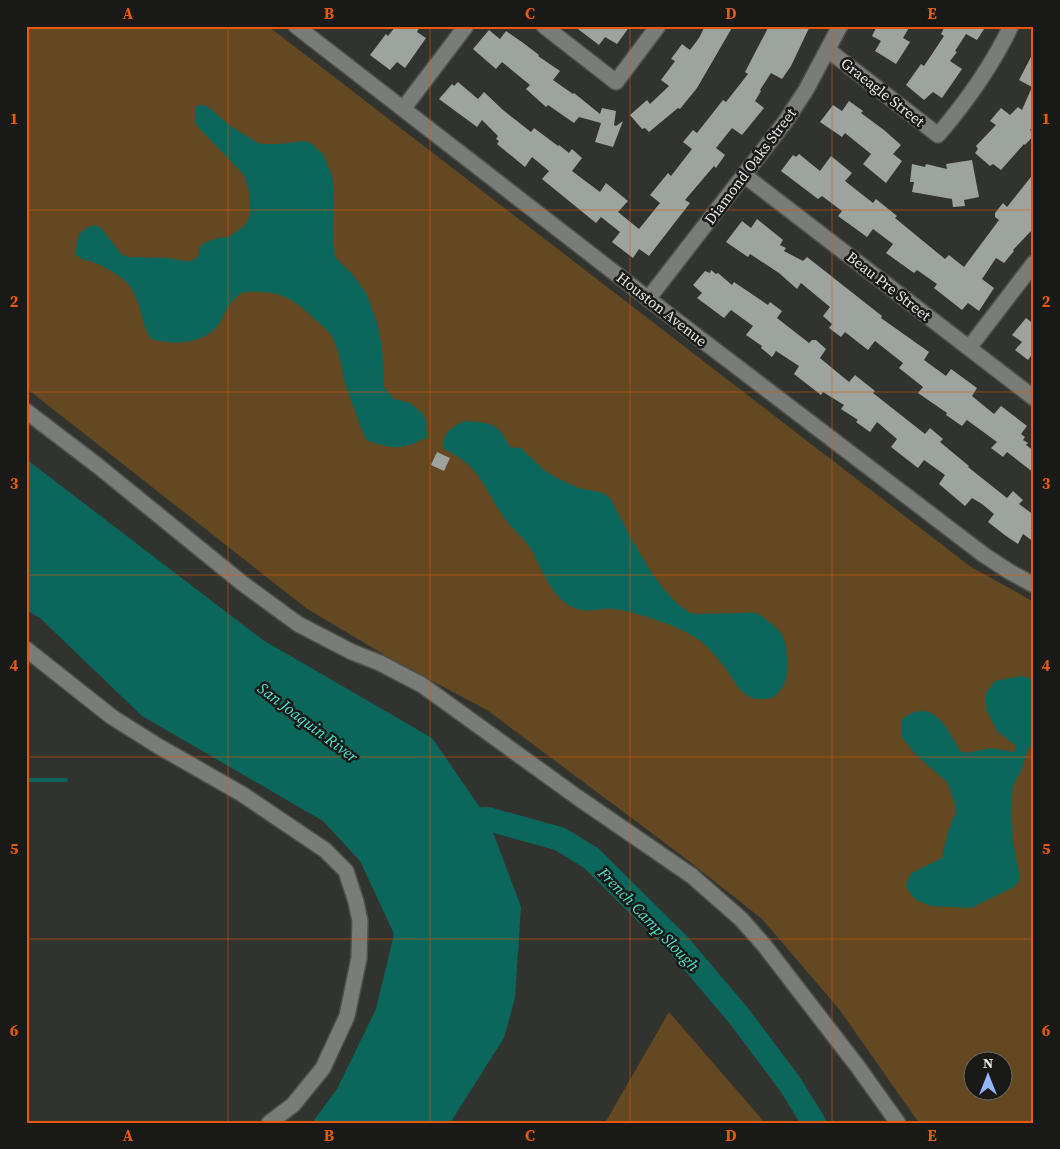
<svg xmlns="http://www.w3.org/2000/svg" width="1060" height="1149" viewBox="0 0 1060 1149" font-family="'Source Serif 4',serif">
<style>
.green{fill:#634822;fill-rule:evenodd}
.water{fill:#0b665b}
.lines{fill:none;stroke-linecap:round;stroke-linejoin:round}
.stream{stroke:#0b665b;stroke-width:4}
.river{stroke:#0b665b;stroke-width:24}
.building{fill:#9da39f}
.minor-casing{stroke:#4e504b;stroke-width:18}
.minor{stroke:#7a7d77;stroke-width:15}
.grid{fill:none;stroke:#e8590c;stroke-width:1;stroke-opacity:0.55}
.labels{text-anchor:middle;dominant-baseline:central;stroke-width:5;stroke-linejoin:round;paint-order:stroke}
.street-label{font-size:15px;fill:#e5e6e3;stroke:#191a18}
.water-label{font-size:16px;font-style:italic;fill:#4de4ce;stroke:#191a18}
.neatline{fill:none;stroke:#e8590c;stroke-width:2}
.grid-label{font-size:16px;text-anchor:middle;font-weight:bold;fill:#e8590c}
</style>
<rect width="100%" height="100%" fill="#31332e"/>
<path class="green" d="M 26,26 L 268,26 L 971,567 L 1034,602 L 1034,1123 L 919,1123 L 839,1009 L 762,919 L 681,855 L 487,710 L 398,663 L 306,608 L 26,388 ZM 972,1062 L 1002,1062 L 1002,1092 L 972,1092 Z
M 669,1012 L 765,1123 L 605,1123 Z"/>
<path class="water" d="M 204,105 L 211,109 L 229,125 L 256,142 L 263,144 L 279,144 L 304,141 L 311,143 L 323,154 L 332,176 L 334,192 L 333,241 L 335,257 L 352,274 L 366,293 L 377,322 L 382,347 L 384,387 L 394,399 L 410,403 L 422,413 L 426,420 L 427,437 C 404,451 390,449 366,440 C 359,422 352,404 346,386 C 341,369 340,350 331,335 C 328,330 322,326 318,322 C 298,304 287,292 259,292 C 253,292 245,291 240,294 C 229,301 225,315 218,325 C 202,345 174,345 151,339 C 139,321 142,295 124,280 C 114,272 102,265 90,261 C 83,260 81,259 76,255 C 77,239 76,231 94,225 L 101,228 L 121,254 L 128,257 L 168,258 L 184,261 L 191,261 L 198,257 L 200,247 L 206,242 L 222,237 L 229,237 L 243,227 L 248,221 L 250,214 L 249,190 L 244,175 L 199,128 L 195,122 L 195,106 Z
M 466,421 C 492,423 497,422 510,447 L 521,448 L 544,470 L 557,478 L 579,488 L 603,493 L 610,498 C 630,534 656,594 692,614 C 708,614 725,613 741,613 C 745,613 752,612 756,613 C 759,614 763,617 765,619 C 782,631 785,635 787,656 C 789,670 787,684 777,694 C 773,698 769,699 763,699 C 741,701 735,680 723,665 C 715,655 707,645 696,638 C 679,626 636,612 615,609 C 596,607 585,616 567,604 C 550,592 541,568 532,551 C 525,539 513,530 505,519 C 484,489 481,466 444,449 C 442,433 451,426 466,421 Z
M 26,459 L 263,640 L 432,738 L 488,819 L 521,907 L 515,998 L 504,1038 L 450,1123 L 312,1123 L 337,1089 L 376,1009 L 394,934 L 360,861 L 323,821 L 142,716 L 40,618 L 26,610 Z
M 1020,676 L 1034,679 L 1034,744 L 1028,749 L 1021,771 L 1013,786 L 1011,802 L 1013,842 L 1019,873 L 1019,881 L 1014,887 L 971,908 L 931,906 L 916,900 L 910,893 L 906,886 L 908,879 L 912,873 L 942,858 L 947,835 L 955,813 L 955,804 L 947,782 L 916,755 L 901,736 L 901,720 C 933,695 947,728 960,751 L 967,753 L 991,748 L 1014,752 L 1016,746 L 997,731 L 986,709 L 986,693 L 995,681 Z"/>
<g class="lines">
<path class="stream" d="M 26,780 L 66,780"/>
<path class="river" d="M 455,820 L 488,819 L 560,839 L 591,858 L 678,944 L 739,1016 L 790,1084 L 814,1123"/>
</g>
<path class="building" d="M 396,26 L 420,26 L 417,32 L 426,38 L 405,68 L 397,62 L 390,70 L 370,55 L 386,34 L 388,36 Z
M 574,26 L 630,26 L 617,44 L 605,37 L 599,45 Z
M 705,26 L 733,26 L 697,88 L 680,109 L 678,108 L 649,132 L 645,128 L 642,129 L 630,115 L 647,100 L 650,104 L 669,86 L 661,80 L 675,61 L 671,59 L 682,44 L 690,50 L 699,38 Z
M 769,26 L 810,26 L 791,66 L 782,79 L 771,73 L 760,90 L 761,91 L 755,101 L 764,108 L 742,135 L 732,128 L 716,148 L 725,155 L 716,168 L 714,166 L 685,200 L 690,203 L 649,256 L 639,249 L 633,258 L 612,242 L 620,232 L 601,217 L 596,223 L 542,179 L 549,171 L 532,157 L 525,167 L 497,144 L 499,141 L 496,139 L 498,136 L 482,120 L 477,127 L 439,99 L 452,84 L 454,86 L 458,82 L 478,99 L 484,92 L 503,110 L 531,132 L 534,128 L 558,146 L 559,145 L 569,153 L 572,149 L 582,158 L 572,171 L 600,192 L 606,183 L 628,201 L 618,212 L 639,229 L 660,203 L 650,195 L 668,173 L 671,176 L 692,149 L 683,142 L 693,130 L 697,133 L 723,100 L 726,102 L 748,74 L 745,72 Z
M 877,26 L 910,26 L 903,38 L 910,42 L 896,64 L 875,51 L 881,41 L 872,36 Z
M 945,26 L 986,26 L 977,40 L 966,34 L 955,51 L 957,52 L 950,61 L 962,69 L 942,98 L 933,92 L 924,100 L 906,85 L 921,64 L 924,66 L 944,36 L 941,34 Z
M 489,30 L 500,39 L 506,31 L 522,42 L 539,55 L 538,56 L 560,71 L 553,80 L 573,94 L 574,93 L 600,114 L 602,108 L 616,111 L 614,125 L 616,126 L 623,121 L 613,147 L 595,142 L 601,123 L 579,117 L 574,123 L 548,105 L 546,107 L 526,89 L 530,85 L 502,62 L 496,69 L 473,49 Z
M 1034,51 L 1034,125 L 1030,130 L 1034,135 L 1025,145 L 1024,144 L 1001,170 L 993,164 L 990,166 L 975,153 L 978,149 L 976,146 L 996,125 L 990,121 L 1001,108 L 1010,115 L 1018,107 L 1022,110 L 1032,87 L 1019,80 Z
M 849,101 L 863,111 L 861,113 L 884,130 L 901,145 L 893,154 L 902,161 L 886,183 L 863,164 L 871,154 L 845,133 L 842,137 L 820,122 L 833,105 L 842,111 Z
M 799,154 L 820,171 L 831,156 L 852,173 L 845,181 L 873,203 L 876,199 L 897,216 L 895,218 L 945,259 L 949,255 L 964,267 L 999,220 L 995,217 L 995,213 L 1003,203 L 1007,207 L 1034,173 L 1034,228 L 1013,250 L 1014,251 L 1004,263 L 996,258 L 982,279 L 994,288 L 979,311 L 968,303 L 962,310 L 934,288 L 937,284 L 917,270 L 914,273 L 886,253 L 893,244 L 873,229 L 867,237 L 838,216 L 842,211 L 822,196 L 818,199 L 781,171 L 793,155 L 796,157 Z
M 972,160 L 979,197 L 964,200 L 965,206 L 953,207 L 952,199 L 912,192 L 914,182 L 910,182 L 912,164 L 925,167 L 926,164 L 947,169 L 946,164 Z
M 757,219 L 783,240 L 780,245 L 786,248 L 784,251 L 803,261 L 807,257 L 882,316 L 881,318 L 929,352 L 924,360 L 946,376 L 951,369 L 977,388 L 972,396 L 994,414 L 1001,406 L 1027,426 L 1021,434 L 1025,437 L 1023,440 L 1028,443 L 1026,445 L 1034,451 L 1034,473 L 1007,452 L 1003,457 L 991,448 L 997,442 L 967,420 L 962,426 L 946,415 L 947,413 L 918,393 L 923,387 L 899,368 L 903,363 L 875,341 L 868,350 L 845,332 L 841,337 L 829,328 L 832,324 L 823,316 L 830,307 L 801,283 L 797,289 L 779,273 L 750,254 L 748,257 L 726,242 L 742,221 L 751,228 Z
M 711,270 L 716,274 L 718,273 L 732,285 L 734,282 L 768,305 L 770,302 L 782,311 L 777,318 L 809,343 L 812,340 L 816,340 L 826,349 L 820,358 L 849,382 L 855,375 L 875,391 L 873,393 L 925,434 L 930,428 L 943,439 L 940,442 L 969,466 L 968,467 L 1007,498 L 1013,491 L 1023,500 L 1019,504 L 1034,515 L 1034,542 L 1023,534 L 1018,544 L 1006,536 L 988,522 L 994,514 L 982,504 L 972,498 L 965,506 L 939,484 L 945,475 L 924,460 L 918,468 L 891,447 L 897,439 L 877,422 L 870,432 L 856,422 L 858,420 L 841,409 L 844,405 L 823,392 L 821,395 L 794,374 L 799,366 L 776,351 L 772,357 L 761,348 L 762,346 L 746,335 L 753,326 L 731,310 L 724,318 L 697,298 L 702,293 L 693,285 L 705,271 L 710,273 Z
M 1026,318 L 1034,324 L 1034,352 L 1028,360 L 1015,350 L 1022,342 L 1012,335 Z
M 437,452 L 450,458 L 444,471 L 431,465 Z"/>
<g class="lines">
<defs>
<path id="minor" d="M 296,26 L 673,318 L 984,555 L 1010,572 L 1034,585
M 544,26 L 616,82 L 658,26
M 828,50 L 938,135 C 967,101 992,66 1011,26
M 403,109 L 466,26
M 744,175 L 1034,398
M 648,299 L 785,122 L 806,90 L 840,26
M 969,348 L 1034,263
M 26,411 L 98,466 L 242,583 L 298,624 L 352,652 L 380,663 L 422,685 L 577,797 L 692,876 L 741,919 L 764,945 L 858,1067 L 898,1123
M 26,649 L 112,717 L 158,746 L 242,794 L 325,850 L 346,871 L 356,902 L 360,921 L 359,958 L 347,1016 L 323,1068 L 293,1105 L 269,1123"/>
</defs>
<use href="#minor" class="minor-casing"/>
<use href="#minor" class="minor"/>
</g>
<path class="grid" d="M 228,26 L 228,1123M 430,26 L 430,1123M 630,26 L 630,1123M 832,26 L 832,1123M 26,210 L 1034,210M 26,392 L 1034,392M 26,575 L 1034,575M 26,757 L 1034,757M 26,939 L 1034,939"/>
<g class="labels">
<g class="street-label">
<text transform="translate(883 92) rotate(38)">Graeagle Street</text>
<text transform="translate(750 166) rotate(-53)">Diamond Oaks Street</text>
<text transform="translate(889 286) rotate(38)">Beau Pre Street</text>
<text transform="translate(662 309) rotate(38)">Houston Avenue</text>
</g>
<g class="water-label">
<text transform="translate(308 722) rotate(37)">San Joaquin River</text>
<text transform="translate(649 919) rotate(46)">French Camp Slough</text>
</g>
</g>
<rect width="1060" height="1149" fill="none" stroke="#191a18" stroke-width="55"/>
<g transform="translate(988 1076)"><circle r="24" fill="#191a18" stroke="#6b6c69"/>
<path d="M0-4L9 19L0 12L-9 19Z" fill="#92b7fd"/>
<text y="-8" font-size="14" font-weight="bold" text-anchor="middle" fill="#e5e6e3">N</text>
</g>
<rect x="28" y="28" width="1004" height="1094" class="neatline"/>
<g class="grid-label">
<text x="128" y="19">A</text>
<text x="329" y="19">B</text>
<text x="530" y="19">C</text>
<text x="731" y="19">D</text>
<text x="932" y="19">E</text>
<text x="14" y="124">1</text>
<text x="1046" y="124">1</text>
<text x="14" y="307">2</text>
<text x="1046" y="307">2</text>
<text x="14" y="489">3</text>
<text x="1046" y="489">3</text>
<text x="14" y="671">4</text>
<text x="1046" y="671">4</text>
<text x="14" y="854">5</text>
<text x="1046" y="854">5</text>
<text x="14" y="1036">6</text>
<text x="1046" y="1036">6</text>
<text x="128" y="1141">A</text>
<text x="329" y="1141">B</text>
<text x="530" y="1141">C</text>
<text x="731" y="1141">D</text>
<text x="932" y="1141">E</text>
</g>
</svg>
